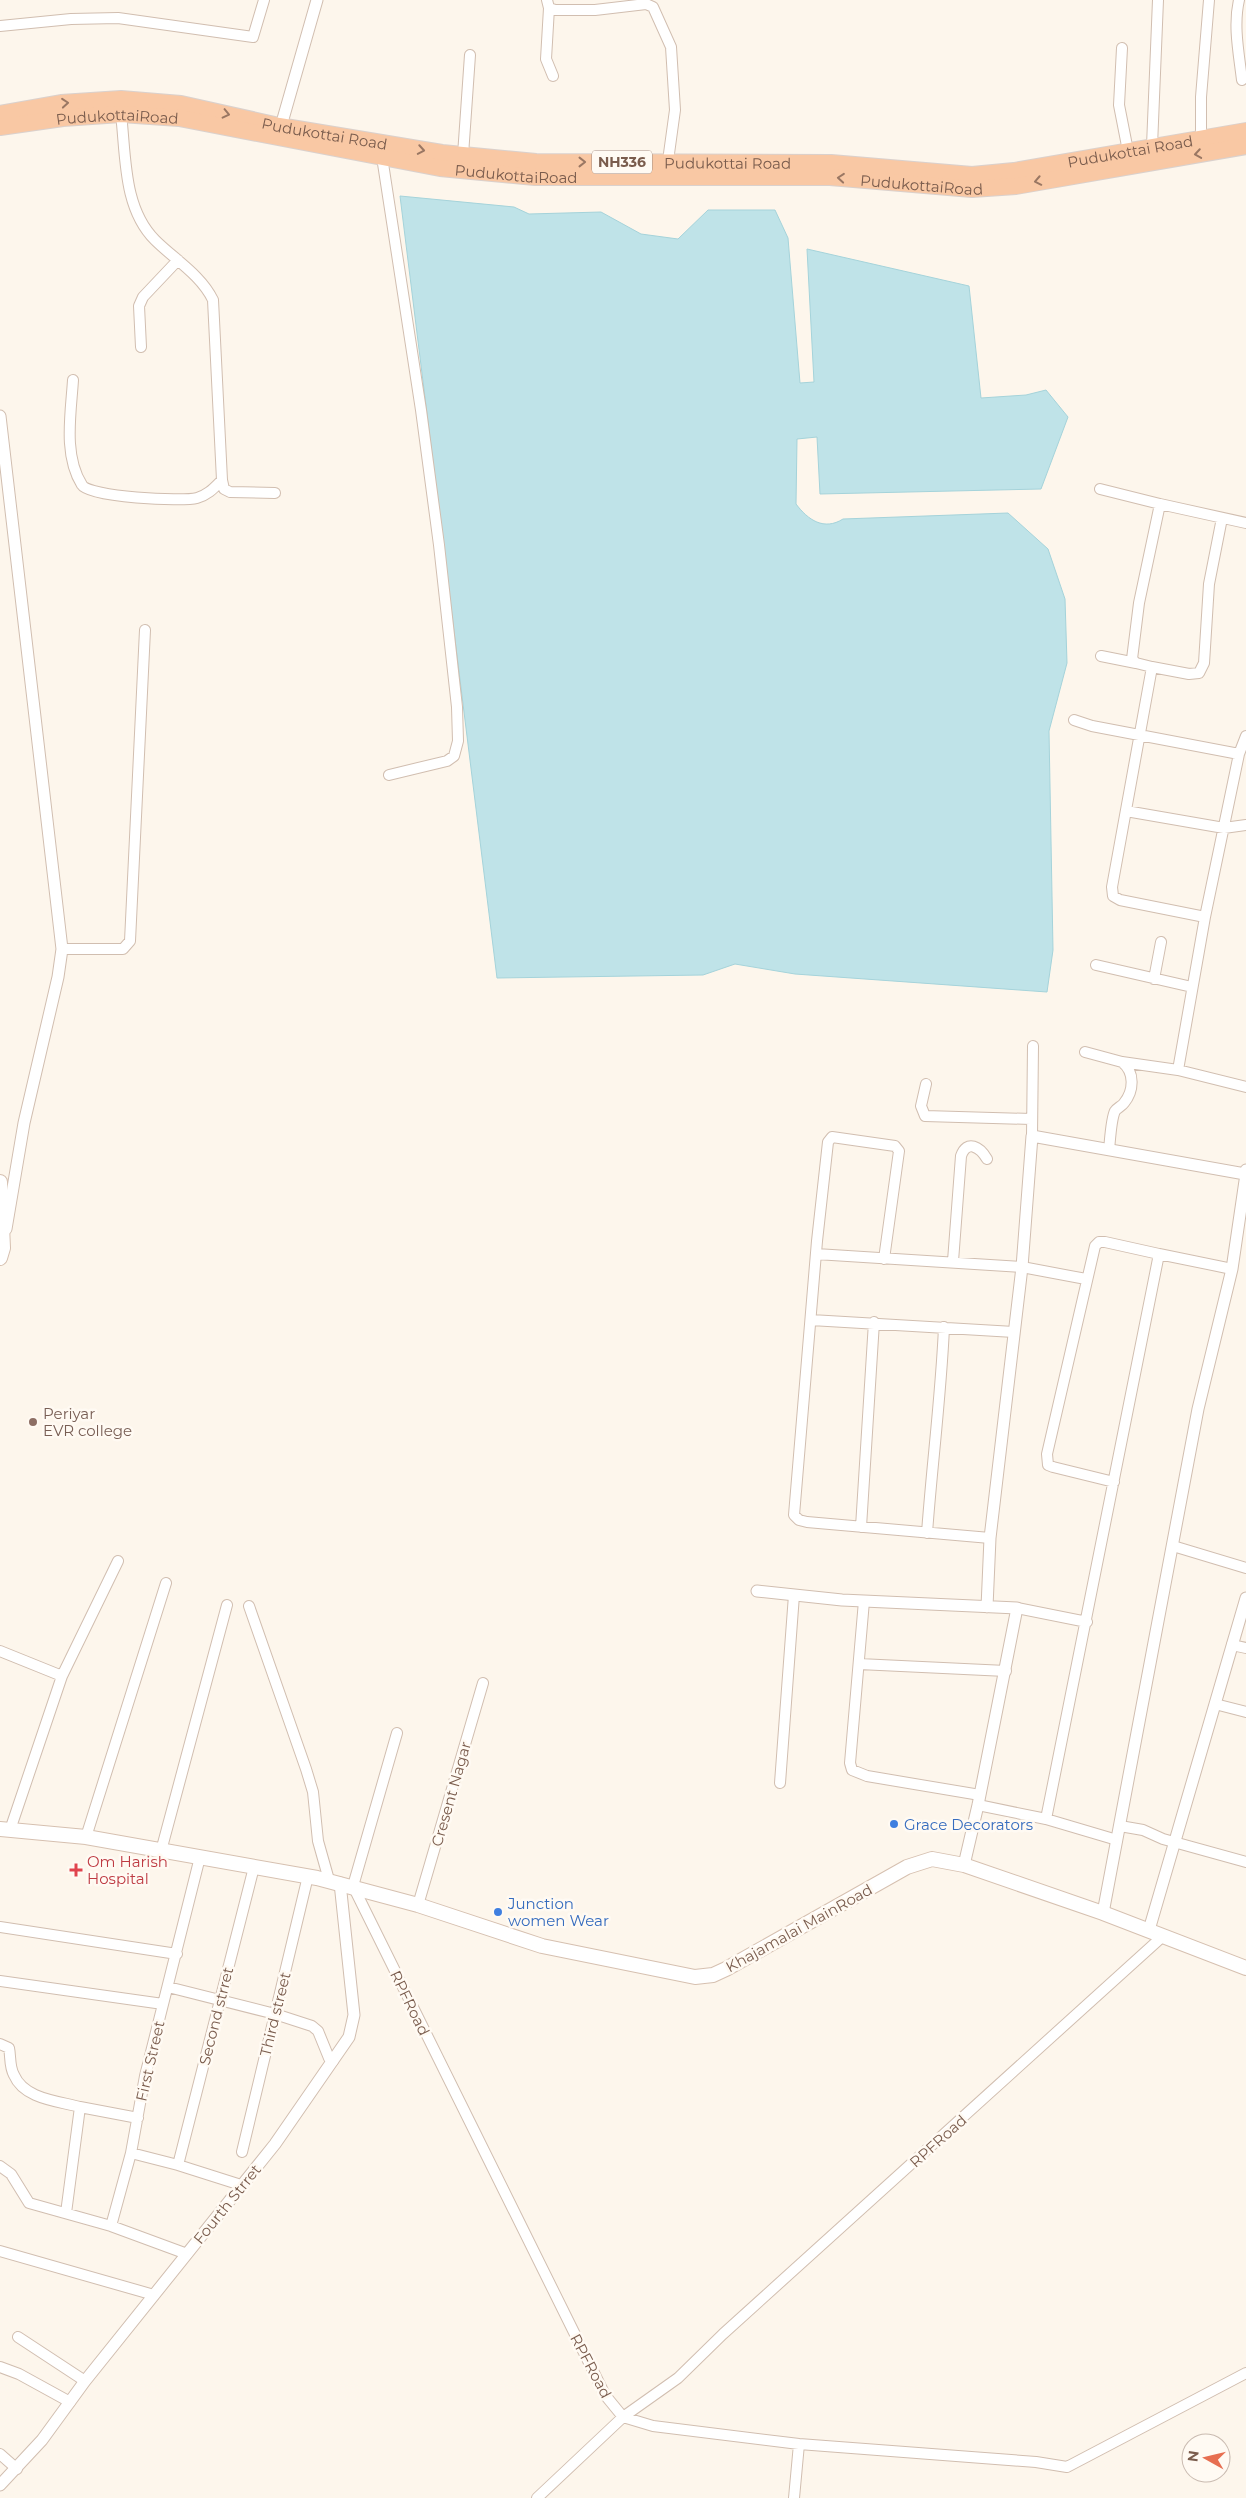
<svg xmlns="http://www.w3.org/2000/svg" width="1246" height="2498" viewBox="0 0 1246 2498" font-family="Montserrat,sans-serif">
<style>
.water{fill:#bfe3e8;stroke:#a5d3da}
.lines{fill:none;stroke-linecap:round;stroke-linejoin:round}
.minor-casing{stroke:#d1beb0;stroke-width:12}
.tertiary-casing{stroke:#d1beb0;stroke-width:13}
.secondary-casing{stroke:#d6c0b0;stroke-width:16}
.trunk-casing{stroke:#dad1cd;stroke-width:18}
.minor{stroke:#fff;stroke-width:10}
.tertiary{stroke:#fff;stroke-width:11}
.secondary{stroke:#fff;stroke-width:14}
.trunk{stroke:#f9c8a4;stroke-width:16}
.oneway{stroke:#9a7763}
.education-dot{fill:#8d6e63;stroke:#fffaf3;stroke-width:2}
.shop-dot{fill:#3f7fe0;stroke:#fffaf3;stroke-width:2}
.health-dot{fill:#e0444e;stroke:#fffaf3;stroke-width:2}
.labels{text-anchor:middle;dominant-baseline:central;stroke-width:5;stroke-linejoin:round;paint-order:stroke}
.shield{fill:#fffaf3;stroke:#a28b7f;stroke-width:1}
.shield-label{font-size:14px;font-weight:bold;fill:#7a5c4d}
.street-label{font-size:15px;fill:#7a5c4d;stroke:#fffaf3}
.education-label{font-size:15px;fill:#785e54;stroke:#fffaf3;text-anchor:start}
.shop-label{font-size:15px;fill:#366cbe;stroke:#fffaf3;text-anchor:start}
.health-label{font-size:15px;fill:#be3a42;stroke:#fffaf3;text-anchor:start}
</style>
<rect width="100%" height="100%" fill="#fdf6ec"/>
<path class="water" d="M 400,196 L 514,207 L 529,214 L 601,212 L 641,234 L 678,239 L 708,210 L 775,210 L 788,238 L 800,383 L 814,382 L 807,249 L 969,286 L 981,398 L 1026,395 L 1046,390 L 1068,417 L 1041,489 L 820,494 L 817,437 L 797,439 L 796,504 C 808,520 824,531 843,519 L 1008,513 L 1048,549 L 1065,599 L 1067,663 L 1049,731 L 1053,950 L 1047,992 L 795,974 L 735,964 L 703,975 L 497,978 Z"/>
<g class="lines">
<defs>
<path id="minor" d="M 547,0 L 549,8 L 555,10 L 595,10 L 646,4 L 653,7 L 671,47 L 675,110 L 667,168
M 1239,0 C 1233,26 1239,54 1242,80
M 549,8 L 546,59 L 553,76
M 0,26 L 71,19 L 118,18 L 253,37 L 264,0
M 1122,48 L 1119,105 L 1128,151
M 121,114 C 126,156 123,208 155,240 C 174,259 201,275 213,300 L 222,480 L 224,489 L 230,492 L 275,493
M 1201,138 L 1201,97 L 1209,0
M 1152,146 L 1158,0
M 463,155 L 470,55
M 382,157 L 421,410 L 439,545 L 457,707 L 458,741 L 454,756 L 447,761 L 389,775
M 141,347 L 139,306 L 143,297 L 178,260
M 73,380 C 71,413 63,455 82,485 C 89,497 182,502 197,498 C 208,495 214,488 222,480
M 1100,489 L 1160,504
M 1101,656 L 1136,663
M 1152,667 L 1136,663 L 1132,659 L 1139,603 L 1160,504 L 1246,523
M 1074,720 L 1092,726 L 1239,754 L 1205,917 L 1178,1070
M 1239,754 L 1246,736
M 1126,811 L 1224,828 L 1246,825
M 1205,917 L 1120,900 L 1113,896 L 1112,887 L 1152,667 L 1189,674 L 1199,673 L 1204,663 L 1209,584 L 1222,518
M 62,949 L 123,949 L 130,941 L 145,630
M 1096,965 L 1192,987
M 1154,979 L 1161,942
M 1085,1052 L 1122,1062 L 1178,1070 L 1246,1087
M 926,1084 L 921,1106 L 925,1116 L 1031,1119
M 1032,1136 L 1033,1046
M 1109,1150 C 1110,1141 1111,1119 1115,1111 C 1117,1108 1122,1106 1124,1103 C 1134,1091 1135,1072 1122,1062
M 816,1254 L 1022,1267 L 1086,1279
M 884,1259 L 899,1151 L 895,1146 L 832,1137 L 828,1142 L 817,1241 L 794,1515 L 799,1520 L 807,1522 L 990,1538
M 953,1261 L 961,1156 C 967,1139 980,1147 987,1159
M 811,1320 L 1014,1332
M 1114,1482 L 1053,1467 L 1048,1465 L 1047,1454 L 1095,1246 L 1099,1242 L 1105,1242 L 1159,1254
M 861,1527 L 874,1322
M 927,1533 C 932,1464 941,1396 944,1327
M 1173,1546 L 1246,1568
M 864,1601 L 850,1763 L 852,1770 L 867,1776 L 980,1795
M 249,1606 L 306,1769 L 313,1792 L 318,1841 L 329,1880
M 1017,1608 L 1087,1622
M 1232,1645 L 1246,1648
M 0,1651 L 62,1676
M 859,1664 L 1006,1671
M 1215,1704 L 1246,1712
M 397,1733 L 353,1886 L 605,2395 L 623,2417 L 678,2378 L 723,2334 L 1163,1936
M 780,1783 L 794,1595
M 978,1805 L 1046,1819 L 1117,1840
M 1046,1819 L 1159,1254 L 1232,1269
M 1120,1826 L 1143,1830 L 1163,1839 L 1246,1862
M 10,1830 L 62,1676 L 118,1561
M 86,1837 L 166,1583
M 161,1851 L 227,1605
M 200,1857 L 145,2076 L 131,2153 L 178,2165 L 241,2185
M 418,1905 L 483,1683
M 0,1927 L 177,1954
M 0,1981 L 163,2004
M 168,1987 L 275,2014 L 312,2026 L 318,2031 L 329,2058 L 333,2061
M 0,2044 L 9,2048 C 11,2057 9,2066 14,2075 C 24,2099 58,2101 80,2107
M 242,2152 L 308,1876
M 178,2165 L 254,1867
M 0,2166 L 11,2174 L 29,2203 L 111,2226 L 187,2254
M 66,2213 L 80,2107 L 138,2118
M 111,2226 L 131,2153
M 0,2251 L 154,2295
M 18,2337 L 85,2381
M 0,2367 L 19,2374 L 70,2402
M 0,2454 L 17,2469
M 537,2498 L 623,2417 L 653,2426 L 799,2444 L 1036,2462 L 1067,2467 L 1246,2373
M 794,2498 L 799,2444"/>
<path id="tertiary" d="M 279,133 L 317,0
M 0,416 L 62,949 L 58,977 L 24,1123 L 6,1229
M 757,1591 L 842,1600 L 1017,1608 L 978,1805 L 964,1865
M 987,1607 L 990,1538 L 1022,1267 L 1032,1136 L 1245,1174 L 1246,1170
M 1103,1913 L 1198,1409 L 1232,1269 L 1246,1174
M 1149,1930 L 1246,1598
M 0,2485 L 42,2440 L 85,2381 L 275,2144 L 349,2037 L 354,2015 L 340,1883"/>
<path id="secondary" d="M 0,1182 L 3,1248 L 0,1258
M 0,1829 L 86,1837 L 317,1878 L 418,1905 L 542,1946 L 695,1977 L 713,1975 L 726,1969 L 907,1867 L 932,1859 L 964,1865 L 1103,1913 L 1246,1968"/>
<g id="trunk">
<path id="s1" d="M 0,114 L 61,103 L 121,99 L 181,104 L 279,126 L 442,153 L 536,162 L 831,163 L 972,175 L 1014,171 L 1246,131"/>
<path id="s2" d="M 0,127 L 63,118 L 121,114 L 179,118 L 440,168 L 535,177 L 830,177 L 972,189 L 1016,186 L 1246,146"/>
</g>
</defs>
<use href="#minor" class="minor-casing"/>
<use href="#tertiary" class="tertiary-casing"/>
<use href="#secondary" class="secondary-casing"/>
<use href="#trunk" class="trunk-casing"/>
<use href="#minor" class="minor"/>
<use href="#tertiary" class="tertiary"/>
<use href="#secondary" class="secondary"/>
<use href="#trunk" class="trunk"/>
</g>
<defs><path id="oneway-chevron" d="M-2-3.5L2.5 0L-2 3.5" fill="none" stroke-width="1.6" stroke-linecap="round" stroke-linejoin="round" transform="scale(1.25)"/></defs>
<g class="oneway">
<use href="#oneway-chevron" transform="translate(65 103) rotate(-5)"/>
<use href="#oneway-chevron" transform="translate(226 114) rotate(13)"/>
<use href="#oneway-chevron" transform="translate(421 150) rotate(10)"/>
<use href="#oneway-chevron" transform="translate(1198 154) rotate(171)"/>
<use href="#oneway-chevron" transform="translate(582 162)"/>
<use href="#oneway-chevron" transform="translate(841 178) rotate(-175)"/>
<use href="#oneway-chevron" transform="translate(1038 181) rotate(169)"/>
</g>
<circle class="education-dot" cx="33" cy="1422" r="5"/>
<g class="shop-dot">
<circle cx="894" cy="1824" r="5"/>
<circle cx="498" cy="1912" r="5"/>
</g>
<path class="health-dot" d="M73.5 1862.5h5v5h5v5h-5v5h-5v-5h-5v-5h5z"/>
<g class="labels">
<rect class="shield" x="592" y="150.5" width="60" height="23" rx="4"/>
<g class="shield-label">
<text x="622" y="162">NH336</text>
</g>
<g class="street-label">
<text stroke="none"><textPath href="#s2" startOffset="118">PudukottaiRoad</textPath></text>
<text stroke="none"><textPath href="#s1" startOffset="329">Pudukottai Road</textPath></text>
<text stroke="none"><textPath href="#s1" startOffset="1139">Pudukottai Road</textPath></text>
<text stroke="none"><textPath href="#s1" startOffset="734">Pudukottai Road</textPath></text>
<text stroke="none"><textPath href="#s2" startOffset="522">PudukottaiRoad</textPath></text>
<text stroke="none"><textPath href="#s2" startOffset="928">PudukottaiRoad</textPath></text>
<text transform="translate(451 1794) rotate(-74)">Cresent Nagar</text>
<text transform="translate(799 1928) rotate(-29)">Khajamalai MainRoad</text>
<text transform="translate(410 2003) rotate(64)">RPFRoad</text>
<text transform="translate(275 2014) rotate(-76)">Third street</text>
<text transform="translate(216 2016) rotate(-76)">Second strret</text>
<text transform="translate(150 2061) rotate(-77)">First Street</text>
<text transform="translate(938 2141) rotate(-42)">RPFRoad</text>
<text transform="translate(227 2204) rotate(-51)">Fourth Strret</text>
<text transform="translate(591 2366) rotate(62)">RPFRoad</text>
</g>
<g class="education-label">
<text x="43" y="1413">Periyar<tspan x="43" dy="17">EVR college</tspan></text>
</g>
<g class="shop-label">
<text x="904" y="1824">Grace Decorators</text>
<text x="508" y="1903">Junction<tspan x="508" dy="17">women Wear</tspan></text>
</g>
<g class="health-label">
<text x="87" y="1861">Om Harish<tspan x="87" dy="17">Hospital</tspan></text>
</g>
</g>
<g transform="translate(1206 2458) rotate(278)"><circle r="24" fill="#fffaf3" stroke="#cabbb1"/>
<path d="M0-4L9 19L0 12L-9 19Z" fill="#e76f51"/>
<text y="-8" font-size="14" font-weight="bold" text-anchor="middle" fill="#7a5c4d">N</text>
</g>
</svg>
